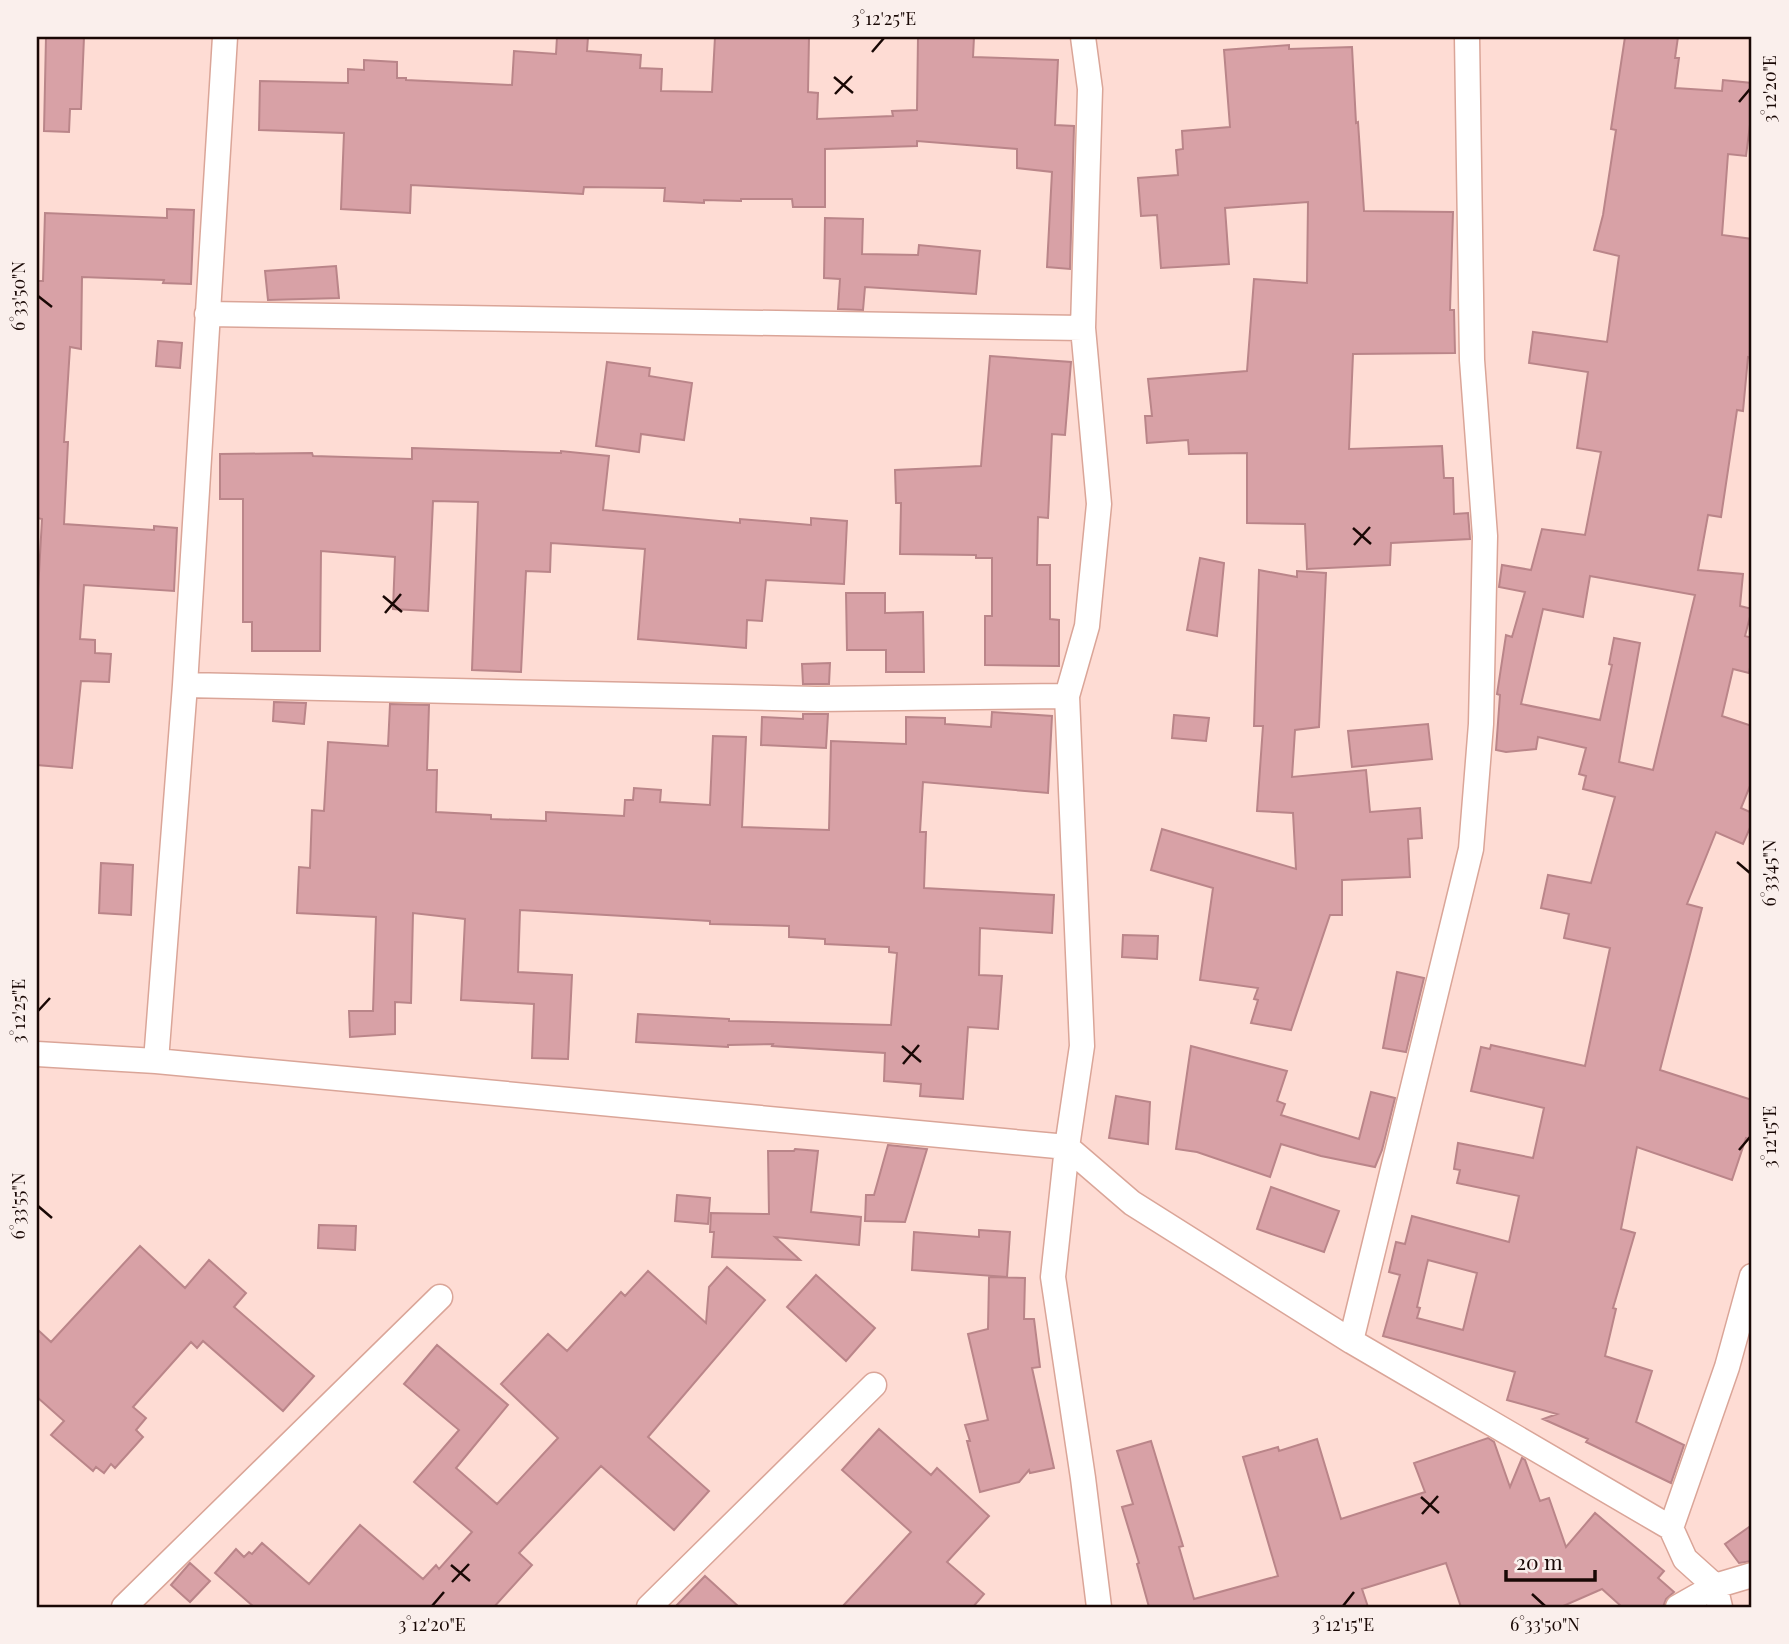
<svg xmlns="http://www.w3.org/2000/svg" width="1789" height="1644" viewBox="0 0 1789 1644" font-family="'Playfair Display',serif">
<style>
.building{fill:#d8a1a6;stroke:#ba8589;stroke-width:2;fill-rule:evenodd}
.lines{fill:none;stroke-linecap:round;stroke-linejoin:round}
.minor-casing{stroke:#daa598;stroke-width:27}
.minor{stroke:#fff;stroke-width:24}
.ticks{fill:none;stroke:#190805;stroke-width:2.5}
.neatline{fill:none;stroke:#190805;stroke-width:2.5}
.ticks-label{font-size:18px;text-anchor:middle;fill:#190805}
</style>
<rect width="100%" height="100%" fill="#fedcd4"/>
<path class="building" d="M 46,37 L 84,37 L 81,109 L 70,109 L 69,132 L 44,131 Z
M 557,37 L 588,37 L 587,51 L 641,55 L 640,68 L 662,69 L 661,91 L 712,92 L 715,37 L 809,37 L 808,92 L 818,93 L 817,119 L 893,116 L 892,111 L 917,110 L 918,37 L 974,37 L 973,57 L 1058,60 L 1055,125 L 1074,126 L 1070,269 L 1047,267 L 1052,172 L 1017,168 L 1017,149 L 917,141 L 917,146 L 825,149 L 825,207 L 793,207 L 792,199 L 741,199 L 741,201 L 704,200 L 704,203 L 664,201 L 665,188 L 584,187 L 583,194 L 411,185 L 410,213 L 341,209 L 344,133 L 259,130 L 260,81 L 348,83 L 348,69 L 364,70 L 364,60 L 397,62 L 397,78 L 406,78 L 406,80 L 512,85 L 514,51 L 556,54 Z
M 1625,37 L 1678,37 L 1675,58 L 1679,58 L 1675,88 L 1722,91 L 1723,80 L 1752,83 L 1752,109 L 1746,156 L 1728,154 L 1722,235 L 1752,239 L 1752,358 L 1748,357 L 1743,411 L 1737,410 L 1721,517 L 1708,515 L 1698,570 L 1743,574 L 1740,606 L 1752,609 L 1745,636 L 1752,638 L 1752,657 L 1749,673 L 1733,669 L 1722,716 L 1752,726 L 1752,781 L 1741,808 L 1752,813 L 1752,823 L 1743,844 L 1716,832 L 1687,904 L 1702,908 L 1660,1070 L 1752,1100 L 1752,1140 L 1746,1138 L 1732,1180 L 1637,1147 L 1621,1229 L 1635,1233 L 1613,1308 L 1616,1309 L 1605,1356 L 1652,1371 L 1636,1422 L 1684,1445 L 1671,1483 L 1586,1442 L 1588,1439 L 1543,1419 L 1557,1414 L 1507,1400 L 1515,1372 L 1383,1336 L 1400,1275 L 1389,1272 L 1396,1242 L 1405,1244 L 1412,1216 L 1509,1242 L 1519,1196 L 1457,1183 L 1460,1170 L 1454,1169 L 1458,1143 L 1533,1158 L 1544,1108 L 1471,1091 L 1481,1047 L 1490,1049 L 1491,1045 L 1585,1066 L 1610,948 L 1564,938 L 1569,914 L 1541,908 L 1548,875 L 1591,883 L 1615,797 L 1583,789 L 1586,776 L 1579,774 L 1586,748 L 1538,737 L 1536,749 L 1506,752 L 1496,750 L 1500,695 L 1497,694 L 1506,635 L 1512,637 L 1525,592 L 1499,587 L 1502,565 L 1531,570 L 1542,529 L 1585,535 L 1601,452 L 1577,448 L 1588,372 L 1529,363 L 1533,332 L 1607,342 L 1619,256 L 1594,250 L 1603,215 L 1616,130 L 1611,129 ZM 1590,576 L 1695,595 L 1653,770 L 1619,762 L 1640,643 L 1614,638 L 1609,664 L 1612,665 L 1600,720 L 1521,704 L 1543,609 L 1583,617 ZM 1428,1260 L 1477,1273 L 1463,1330 L 1417,1318 L 1420,1308 L 1417,1307 Z
M 1289,45 L 1289,49 L 1352,47 L 1356,123 L 1358,122 L 1364,211 L 1453,212 L 1450,310 L 1454,310 L 1455,353 L 1353,354 L 1349,449 L 1442,446 L 1444,478 L 1453,478 L 1454,514 L 1468,513 L 1470,539 L 1391,543 L 1390,565 L 1307,569 L 1305,524 L 1247,523 L 1247,453 L 1189,454 L 1188,440 L 1147,443 L 1145,416 L 1152,416 L 1148,379 L 1247,371 L 1254,279 L 1307,283 L 1308,202 L 1225,208 L 1229,264 L 1161,268 L 1157,215 L 1141,216 L 1138,178 L 1178,175 L 1176,150 L 1183,149 L 1182,131 L 1230,127 L 1224,50 Z
M 167,209 L 194,210 L 191,284 L 163,283 L 164,280 L 82,277 L 81,349 L 70,347 L 64,442 L 68,442 L 64,524 L 154,530 L 154,526 L 177,528 L 174,591 L 84,585 L 80,639 L 95,640 L 95,653 L 111,654 L 109,682 L 81,681 L 72,768 L 37,765 L 37,609 L 42,519 L 37,518 L 37,281 L 43,281 L 45,213 L 167,218 Z
M 825,218 L 863,219 L 862,254 L 918,255 L 919,245 L 980,251 L 976,294 L 865,287 L 863,310 L 838,309 L 840,279 L 824,278 Z
M 336,266 L 339,298 L 268,300 L 265,271 Z
M 158,341 L 182,343 L 180,368 L 156,366 Z
M 990,356 L 1071,362 L 1065,435 L 1052,434 L 1048,518 L 1038,517 L 1037,565 L 1050,565 L 1050,619 L 1059,620 L 1059,666 L 985,665 L 985,616 L 992,616 L 992,558 L 976,558 L 976,555 L 900,554 L 901,503 L 896,503 L 895,470 L 981,466 Z
M 607,362 L 650,368 L 649,376 L 692,383 L 684,440 L 641,434 L 639,452 L 596,446 Z
M 412,448 L 561,453 L 561,451 L 609,456 L 603,510 L 740,523 L 740,519 L 811,525 L 811,518 L 847,521 L 844,584 L 766,580 L 762,621 L 747,620 L 746,648 L 638,639 L 645,549 L 551,543 L 550,572 L 526,571 L 521,672 L 472,670 L 478,502 L 433,501 L 428,611 L 393,609 L 395,557 L 321,551 L 320,651 L 252,651 L 252,622 L 243,622 L 243,499 L 220,499 L 220,454 L 312,453 L 313,456 L 412,459 Z
M 1200,558 L 1224,563 L 1217,636 L 1187,630 Z
M 1259,570 L 1297,577 L 1297,571 L 1326,573 L 1319,727 L 1295,730 L 1292,777 L 1366,770 L 1370,812 L 1420,808 L 1422,838 L 1408,839 L 1410,877 L 1342,880 L 1342,915 L 1330,915 L 1291,1030 L 1251,1023 L 1258,1000 L 1254,999 L 1258,988 L 1200,980 L 1213,888 L 1151,870 L 1162,829 L 1296,869 L 1293,813 L 1257,811 L 1263,726 L 1254,726 Z
M 846,593 L 885,593 L 885,613 L 923,612 L 924,672 L 886,672 L 886,650 L 847,650 Z
M 830,663 L 829,684 L 803,684 L 802,664 Z
M 274,702 L 306,703 L 304,724 L 273,721 Z
M 390,704 L 429,705 L 427,770 L 437,770 L 436,812 L 491,815 L 491,819 L 546,821 L 546,812 L 624,816 L 625,800 L 633,800 L 634,788 L 661,790 L 660,802 L 710,805 L 713,736 L 746,737 L 742,827 L 829,830 L 831,741 L 906,744 L 906,717 L 945,718 L 945,724 L 991,727 L 992,712 L 1052,716 L 1048,793 L 923,782 L 920,832 L 926,832 L 924,888 L 1054,895 L 1052,933 L 980,928 L 979,975 L 1002,976 L 998,1029 L 968,1027 L 963,1099 L 920,1096 L 921,1084 L 884,1081 L 885,1053 L 772,1046 L 773,1044 L 728,1045 L 728,1047 L 636,1042 L 638,1014 L 729,1019 L 729,1021 L 891,1025 L 897,953 L 889,952 L 889,947 L 825,944 L 825,939 L 789,937 L 789,926 L 710,924 L 710,921 L 520,910 L 518,972 L 572,975 L 568,1059 L 532,1058 L 534,1004 L 461,1000 L 465,919 L 413,913 L 411,1003 L 395,1002 L 395,1034 L 350,1037 L 349,1011 L 373,1011 L 376,917 L 297,913 L 299,867 L 310,868 L 312,810 L 324,811 L 328,742 L 388,746 Z
M 803,714 L 828,714 L 826,748 L 761,745 L 762,717 L 803,719 Z
M 1174,715 L 1209,718 L 1206,741 L 1172,738 Z
M 1428,724 L 1432,759 L 1352,767 L 1348,731 Z
M 101,863 L 133,865 L 131,915 L 99,913 Z
M 1123,935 L 1158,936 L 1157,959 L 1122,957 Z
M 1397,972 L 1424,978 L 1406,1052 L 1383,1048 Z
M 1191,1046 L 1287,1071 L 1277,1101 L 1285,1104 L 1281,1115 L 1359,1139 L 1371,1092 L 1395,1098 L 1382,1150 L 1375,1167 L 1321,1156 L 1281,1144 L 1270,1177 L 1197,1152 L 1176,1149 Z
M 1116,1096 L 1150,1102 L 1148,1144 L 1109,1138 Z
M 888,1145 L 927,1149 L 905,1222 L 865,1221 L 866,1195 L 874,1195 Z
M 795,1149 L 818,1151 L 811,1212 L 861,1217 L 859,1245 L 775,1237 L 800,1260 L 712,1257 L 714,1232 L 710,1232 L 711,1213 L 769,1214 L 768,1151 L 794,1151 Z
M 1271,1187 L 1339,1211 L 1324,1252 L 1257,1229 Z
M 677,1195 L 710,1198 L 708,1224 L 675,1221 Z
M 319,1225 L 356,1226 L 355,1250 L 318,1248 Z
M 979,1230 L 1010,1232 L 1007,1277 L 912,1270 L 914,1232 L 979,1237 Z
M 140,1246 L 185,1288 L 209,1260 L 246,1293 L 234,1307 L 314,1376 L 283,1411 L 203,1341 L 197,1348 L 191,1342 L 133,1407 L 146,1418 L 136,1430 L 143,1437 L 115,1468 L 111,1464 L 104,1473 L 96,1467 L 93,1471 L 51,1435 L 64,1421 L 37,1397 L 37,1329 L 51,1342 Z
M 727,1267 L 765,1300 L 648,1437 L 709,1491 L 674,1530 L 601,1466 L 519,1553 L 532,1565 L 494,1607 L 254,1607 L 215,1573 L 236,1549 L 244,1557 L 249,1552 L 252,1554 L 262,1543 L 309,1584 L 360,1525 L 423,1579 L 436,1565 L 439,1569 L 472,1532 L 414,1482 L 459,1430 L 404,1384 L 437,1345 L 508,1405 L 456,1468 L 497,1504 L 558,1438 L 501,1384 L 548,1334 L 567,1351 L 621,1292 L 625,1296 L 648,1271 L 706,1323 L 709,1287 Z
M 816,1275 L 875,1328 L 846,1361 L 787,1307 Z
M 989,1277 L 1025,1278 L 1024,1319 L 1034,1319 L 1040,1367 L 1032,1368 L 1054,1468 L 1030,1473 L 1029,1470 L 1019,1482 L 980,1492 L 967,1441 L 970,1441 L 965,1425 L 988,1420 L 968,1334 L 988,1329 Z
M 879,1429 L 931,1475 L 937,1468 L 989,1516 L 947,1562 L 984,1594 L 973,1607 L 842,1607 L 911,1532 L 842,1470 Z
M 1488,1438 L 1494,1442 L 1510,1487 L 1522,1458 L 1525,1460 L 1540,1501 L 1549,1498 L 1566,1547 L 1595,1513 L 1664,1571 L 1658,1578 L 1674,1592 L 1666,1599 L 1663,1607 L 1622,1607 L 1602,1589 L 1561,1607 L 1461,1607 L 1446,1563 L 1362,1589 L 1368,1607 L 1149,1607 L 1137,1564 L 1139,1563 L 1122,1507 L 1133,1504 L 1117,1451 L 1151,1441 L 1183,1546 L 1179,1547 L 1194,1599 L 1278,1576 L 1243,1457 L 1278,1447 L 1279,1451 L 1317,1439 L 1341,1519 L 1425,1492 L 1414,1463 Z
M 1752,1525 L 1752,1561 L 1739,1563 L 1725,1544 Z
M 190,1563 L 210,1581 L 190,1602 L 171,1585 Z
M 705,1576 L 739,1607 L 675,1607 Z"/>
<g class="lines">
<defs>
<path id="minor" d="M 1083,37 L 1090,89 L 1083,328 L 1099,504 L 1087,626 L 1067,696 L 1082,1046 L 1067,1147 L 1053,1277 L 1083,1478 L 1099,1607
M 207,314 L 1083,328
M 185,685 L 817,699 L 1067,696
M 37,1054 L 156,1061 L 1067,1147 L 1132,1203 L 1351,1341 L 1671,1528
M 156,1061 L 185,685 L 225,37
M 1351,1341 L 1471,849 L 1481,724 L 1485,536 L 1472,360 L 1467,37
M 124,1607 L 440,1297
M 649,1607 L 874,1385
M 1678,1607 L 1715,1586 L 1752,1575
M 1720,1607 L 1715,1586 L 1685,1559 L 1671,1528 L 1727,1367 L 1752,1276"/>
</defs>
<use href="#minor" class="minor-casing"/>
<use href="#minor" class="minor"/>
</g>
<path class="ticks" d="M 872,52 L 884,38M 834,77 L 853,93M 835,94 L 852,76M 1739,102 L 1750,89M 38,296 L 52,307M 1353,528 L 1371,544M 1354,545 L 1370,527M 383,596 L 402,612M 385,613 L 401,594M 1737,862 L 1750,873M 38,1011 L 50,998M 902,1046 L 921,1062M 903,1064 L 919,1045M 1739,1150 L 1750,1137M 38,1206 L 52,1218M 1421,1497 L 1439,1513M 1422,1514 L 1438,1496M 451,1565 L 470,1581M 452,1582 L 469,1564M 1532,1594 L 1545,1606M 432,1606 L 444,1592M 1343,1606 L 1354,1592"/>
<rect width="1789" height="1644" fill="none" stroke="#faefec" stroke-width="77"/>
<path d="M1506 1570v10h89v-10" fill="none" stroke="#190805" stroke-width="3.5"/>
<text x="1516" y="1570" font-size="21" fill="#190805" stroke="#faefec" stroke-width="5" paint-order="stroke">20 m</text>
<rect x="38" y="38" width="1712" height="1568" class="neatline"/>
<g class="ticks-label">
<text x="884" y="25">3°12'25"E</text>
<text transform="translate(1770 89) rotate(-90)" y="6">3°12'20"E</text>
<text transform="translate(19 296) rotate(-90)" y="6">6°33'50"N</text>
<text transform="translate(1770 873) rotate(-90)" y="6">6°33'45"N</text>
<text transform="translate(19 1011) rotate(-90)" y="6">3°12'25"E</text>
<text transform="translate(1770 1137) rotate(-90)" y="6">3°12'15"E</text>
<text transform="translate(19 1206) rotate(-90)" y="6">6°33'55"N</text>
<text x="432" y="1631">3°12'20"E</text>
<text x="1343" y="1631">3°12'15"E</text>
<text x="1545" y="1631">6°33'50"N</text>
</g>
</svg>
